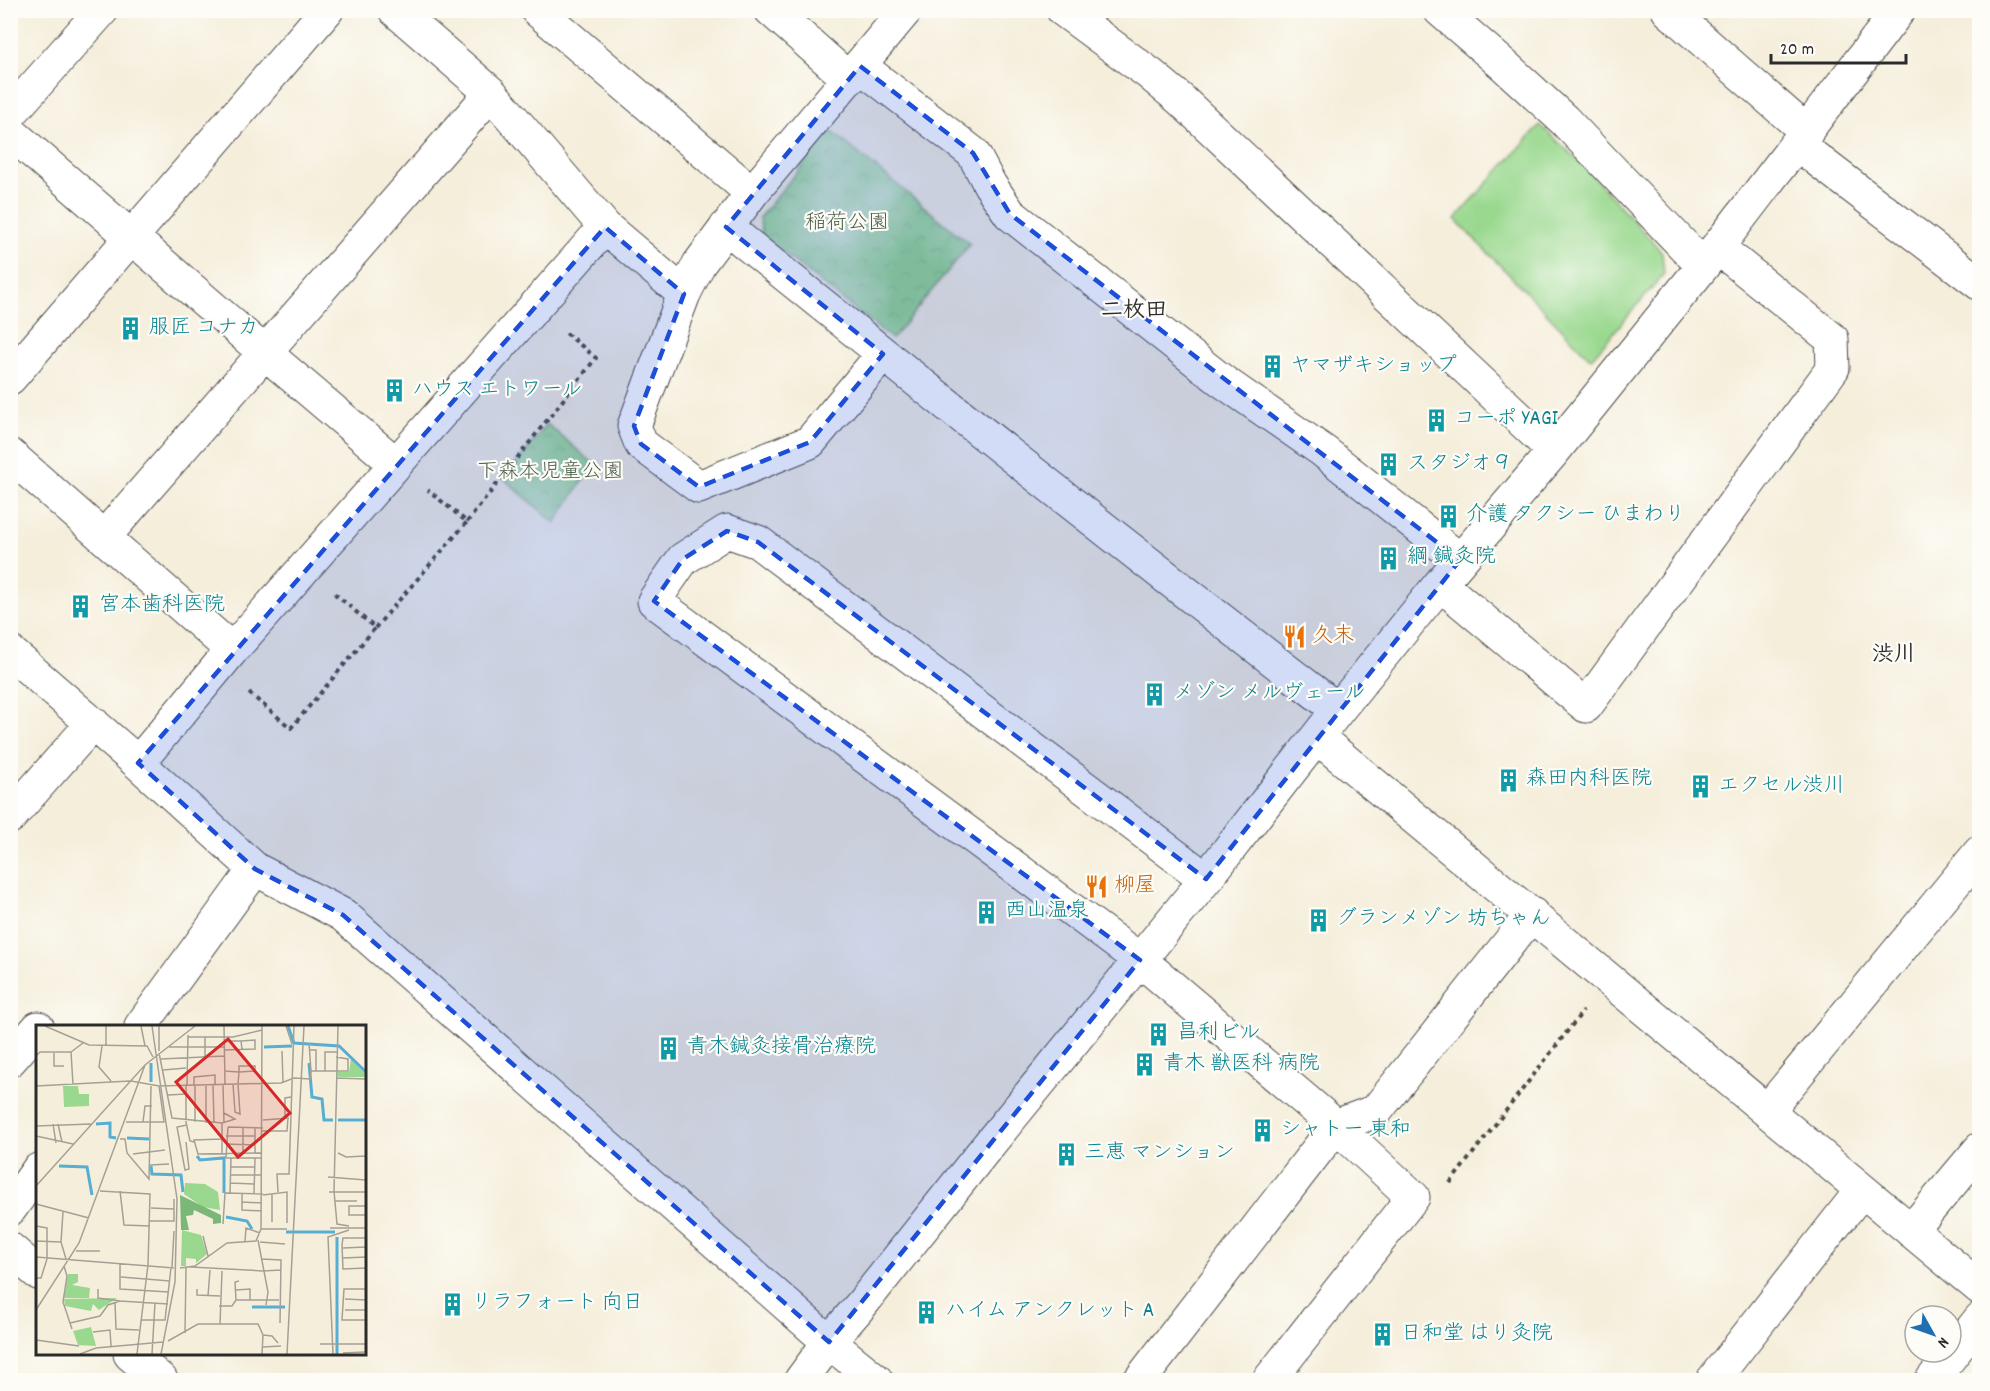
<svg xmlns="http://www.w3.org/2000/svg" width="1990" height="1391" viewBox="0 0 1990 1391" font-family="Dekko,'Klee One',sans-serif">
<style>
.grass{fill:#99d88e;stroke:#62825c;stroke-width:1.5}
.park{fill:url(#park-crowns);stroke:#62825c;stroke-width:1.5}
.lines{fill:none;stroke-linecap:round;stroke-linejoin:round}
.street-casing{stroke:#494845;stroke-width:35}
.secondary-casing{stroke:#494845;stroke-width:35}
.path{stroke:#494845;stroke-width:4;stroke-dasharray:4.5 4.5;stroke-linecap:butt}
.street{stroke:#fff;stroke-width:33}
.secondary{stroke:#fff;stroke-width:33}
.marked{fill:#1d4ed8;fill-opacity:0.2;stroke:#1d4ed8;stroke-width:4.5;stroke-dasharray:12 8;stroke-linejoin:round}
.labels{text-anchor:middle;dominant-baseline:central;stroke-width:4.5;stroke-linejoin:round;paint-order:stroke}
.park-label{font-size:21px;fill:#4c5f49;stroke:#fdfcf7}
.culture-label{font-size:21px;fill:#0d838f;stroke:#fdfcf7;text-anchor:start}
.food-label{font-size:21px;fill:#c56008;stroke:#fdfcf7;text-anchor:start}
.neighbourhood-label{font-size:22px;font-weight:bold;fill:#2b2b2b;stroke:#fdfcf7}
.inset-river{fill:none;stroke:#56aed3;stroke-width:3}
.inset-road{fill:none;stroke:#a4a095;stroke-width:1.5}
.view{fill:#d62828;fill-opacity:0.15;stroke:#d62828;stroke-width:3}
.inset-edge{fill:none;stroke:#2b2b2b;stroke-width:3}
</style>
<defs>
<pattern id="park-crowns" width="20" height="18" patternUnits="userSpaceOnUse" patternTransform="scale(1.5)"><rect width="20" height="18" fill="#99d88e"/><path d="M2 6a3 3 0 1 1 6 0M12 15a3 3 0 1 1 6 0" fill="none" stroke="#84ba7b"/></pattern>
</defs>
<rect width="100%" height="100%" fill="#fdfcf7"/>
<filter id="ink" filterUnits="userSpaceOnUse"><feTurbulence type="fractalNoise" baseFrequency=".0167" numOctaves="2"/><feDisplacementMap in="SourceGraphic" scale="12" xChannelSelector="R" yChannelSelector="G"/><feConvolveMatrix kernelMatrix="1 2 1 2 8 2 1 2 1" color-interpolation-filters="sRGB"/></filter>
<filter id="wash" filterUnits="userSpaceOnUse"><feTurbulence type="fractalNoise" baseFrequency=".008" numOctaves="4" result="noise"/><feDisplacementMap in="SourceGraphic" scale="24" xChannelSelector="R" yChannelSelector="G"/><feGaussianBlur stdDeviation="1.35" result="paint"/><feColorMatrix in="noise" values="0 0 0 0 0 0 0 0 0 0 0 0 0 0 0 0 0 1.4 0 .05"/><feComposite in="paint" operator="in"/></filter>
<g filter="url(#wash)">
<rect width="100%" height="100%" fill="#f5eedb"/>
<path class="grass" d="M 1540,125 L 1577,159 L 1662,252 L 1664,274 L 1591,359 L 1455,219 Z"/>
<path class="park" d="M 831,131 L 970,244 L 892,339 L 763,237 L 759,218 Z
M 547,424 L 594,464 L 555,523 L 504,479 Z"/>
</g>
<g filter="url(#ink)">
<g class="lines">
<defs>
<path id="street" d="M 395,10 L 491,93 L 605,227
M 537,10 L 752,193 L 699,264 L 684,294 L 634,426 L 641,444 L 699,487 L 810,442 L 883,354
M 771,10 L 849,79
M 1063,10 L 1150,74 L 1180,99 L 1554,451
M 1440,10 L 1506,67 L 1564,120 L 1703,266
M 1668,10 L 1807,132
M 860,66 L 973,153 L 990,185 L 1010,214 L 1221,380 L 1323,451 L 1460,560
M 10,114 L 102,10
M 10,132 L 264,352 L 396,464
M 1798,145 L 1980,284
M 752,193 L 906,10
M 726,227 C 928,391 1132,552 1338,710
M 10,378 L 327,10
M 10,455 L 232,650
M 104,537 L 491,93
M 1440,584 L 1586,706 L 1833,368 L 1832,339 L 1717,247
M 10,652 L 138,763 L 255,869 L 141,1026
M 1317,737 L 1980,1288
M 138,763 L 232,650 L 605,227 L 684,294
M 10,817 L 93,723
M 1206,879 L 758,542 L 727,531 L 683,559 L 654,601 L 1140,960 L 1336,1126 L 1413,1197 L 1269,1380
M 10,1060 L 38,1028
M 1767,1111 L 1980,852
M 10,1209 L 38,1170
M 1911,1231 L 1980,1149
M 10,1249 L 38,1273
M 130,1354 L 161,1380
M 801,1380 L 829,1342 L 861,1305 L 982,1153 L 1206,879 L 1338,710 L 1440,584 L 1554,451 L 1703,266 L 1899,10
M 1140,1380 L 1336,1126 L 1376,1111 L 1532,914
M 1713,1380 L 1862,1190
M 1932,1380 L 1980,1319"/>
<path id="secondary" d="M 255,869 L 343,915 L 829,1342 L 876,1380"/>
</defs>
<use href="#street" class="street-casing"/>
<use href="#secondary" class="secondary-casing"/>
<path class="path" d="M 467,522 L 596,358 L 566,333
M 375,628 L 467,522 L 428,490
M 249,693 L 291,728 L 375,628 L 334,593
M 1450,1183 L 1583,1011"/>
<use href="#street" class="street"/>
<use href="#secondary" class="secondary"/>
</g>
</g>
<path class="marked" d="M 860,66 L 973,153 L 1010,214 L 1460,560 L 1206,879 L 758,542 L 727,531 L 683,559 L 654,601 L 1140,960 L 829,1342 L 343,915 L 255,869 L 138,763 L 605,227 L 684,294 L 634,426 L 641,444 L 699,487 L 810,442 L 883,354 L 726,227 Z"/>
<defs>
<symbol id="building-bare" viewBox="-9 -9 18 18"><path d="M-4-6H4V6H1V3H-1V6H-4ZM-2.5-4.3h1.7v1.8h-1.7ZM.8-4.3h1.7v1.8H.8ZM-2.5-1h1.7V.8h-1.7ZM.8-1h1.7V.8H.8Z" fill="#0f9aa8" stroke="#fdfcf7" stroke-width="2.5" paint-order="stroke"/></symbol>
<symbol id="restaurant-bare" viewBox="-9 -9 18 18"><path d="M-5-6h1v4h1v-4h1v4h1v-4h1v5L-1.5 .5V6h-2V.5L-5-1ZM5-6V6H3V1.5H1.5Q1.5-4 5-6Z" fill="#e8710a" stroke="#fdfcf7" stroke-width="2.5" paint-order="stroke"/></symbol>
</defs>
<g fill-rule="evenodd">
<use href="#building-bare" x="114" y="312" width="33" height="33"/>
<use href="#building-bare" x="1256" y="350" width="33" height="33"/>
<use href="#building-bare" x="378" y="374" width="33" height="33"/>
<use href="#building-bare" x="1420" y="404" width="33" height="33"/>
<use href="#building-bare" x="1372" y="448" width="33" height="33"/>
<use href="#building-bare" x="1432" y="500" width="33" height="33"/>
<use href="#building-bare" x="1372" y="542" width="33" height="33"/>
<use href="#building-bare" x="64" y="590" width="33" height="33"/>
<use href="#restaurant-bare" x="1278" y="620" width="33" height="33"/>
<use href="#building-bare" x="1138" y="678" width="33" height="33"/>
<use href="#building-bare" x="1492" y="764" width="33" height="33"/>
<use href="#building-bare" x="1684" y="770" width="33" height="33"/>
<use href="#restaurant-bare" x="1080" y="870" width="33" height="33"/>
<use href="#building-bare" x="970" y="896" width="33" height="33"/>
<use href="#building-bare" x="1302" y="904" width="33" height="33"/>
<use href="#building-bare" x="1142" y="1018" width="33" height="33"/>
<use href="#building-bare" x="652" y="1032" width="33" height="33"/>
<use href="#building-bare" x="1128" y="1048" width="33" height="33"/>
<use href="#building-bare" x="1246" y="1114" width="33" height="33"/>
<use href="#building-bare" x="1050" y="1138" width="33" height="33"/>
<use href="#building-bare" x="436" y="1288" width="33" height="33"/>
<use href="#building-bare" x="910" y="1296" width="33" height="33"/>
<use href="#building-bare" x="1366" y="1318" width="33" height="33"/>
</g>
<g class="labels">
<g class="park-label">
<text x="847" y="224">稲荷公園</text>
<text x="550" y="473">下森本児童公園</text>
</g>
<g class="culture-label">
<text x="149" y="329">服匠 コナカ</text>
<text x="1290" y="367">ヤマザキショップ</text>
<text x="412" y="391">ハウス エトワール</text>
<text x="1454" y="420">コーポ YAGI</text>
<text x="1407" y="465">スタジオ９</text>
<text x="1466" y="516">介護 タクシー ひまわり</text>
<text x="1407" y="558">綱 鍼灸院</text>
<text x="99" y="606">宮本歯科医院</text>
<text x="1173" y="694">メゾン メルヴェール</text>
<text x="1526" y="780">森田内科医院</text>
<text x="1718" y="787">エクセル渋川</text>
<text x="1005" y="912">西山温泉</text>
<text x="1336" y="920">グランメゾン 坊ちゃん</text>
<text x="1177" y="1034">昌利ビル</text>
<text x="687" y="1048">青木鍼灸接骨治療院</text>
<text x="1163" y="1065">青木 獣医科 病院</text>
<text x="1280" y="1131">シャトー 東和</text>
<text x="1084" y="1154">三恵 マンション</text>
<text x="471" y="1304">リラフォート 向日</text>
<text x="945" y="1312">ハイム アンクレット A</text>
<text x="1401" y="1335">日和堂 はり灸院</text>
</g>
<g class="food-label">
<text x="1312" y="637">久末</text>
<text x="1114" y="887">柳屋</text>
</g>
<g class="neighbourhood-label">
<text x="1134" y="311">二枚田</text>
<text x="1894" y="655">渋川</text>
</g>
</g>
<g transform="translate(36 1025)">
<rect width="330" height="330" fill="#f5eedb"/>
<path d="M 27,61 L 42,61 L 43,69 L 53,69 L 53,81 L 28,82 ZM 149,158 L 169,159 L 182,167 L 184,185 L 167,182 L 148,169 ZM 146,205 L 165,210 L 171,229 L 160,238 L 160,234 L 150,233 L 150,241 L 145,241 Z" fill="#99d88e"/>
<path d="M 144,170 L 185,190 L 185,198 L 177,199 L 177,194 L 158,185 L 157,190 L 150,191 L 153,205 L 145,205 Z" fill="#7ab879"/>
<path d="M 81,273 L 63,285 L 57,279 L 55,286 L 29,281 L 28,274 ZM 55,302 L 60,321 L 42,320 L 37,306 Z" fill="#99d88e"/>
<path d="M 315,34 L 330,49 L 330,52 L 302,52 L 301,47 L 313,47 Z" fill="#99d88e"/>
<path d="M 32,249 L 42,249 L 42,257 L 36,260 L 54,263 L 53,273 L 28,273 Z" fill="#99d88e"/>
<path class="inset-river" d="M 252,1 L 258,18 L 303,21 L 330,47M 228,22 L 256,21M 115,38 L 115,57M 273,38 L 276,72 L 286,74 L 288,95 L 297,95M 302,95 L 330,95M 60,99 L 74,98 L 74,112 L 80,113M 91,113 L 113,114M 161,131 L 164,135 L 188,133 L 188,168M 23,141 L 51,142 L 56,170M 115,141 L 116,149 L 145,150 L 147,167M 190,192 L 211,196 L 216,204M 250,207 L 299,207M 301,212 L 301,329M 216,282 L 249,282"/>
<path class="inset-road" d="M 9,1 L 53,20 L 111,21 L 117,32M 70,1 L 70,21M 105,1 L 109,21M 116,1 L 141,174 L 139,257 L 125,329M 123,1 L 123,26M 188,1 L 189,59M 250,1 L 256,19M 302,1 L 298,166 L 301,199 L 313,201M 152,12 L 197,12 L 226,5M 169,12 L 169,31M 188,16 L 205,16 L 206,24M 273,18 L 275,46M 66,21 L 63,42 L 75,56M 133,22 L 188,22M 188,25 L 219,24 L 219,15 L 205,16M 274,25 L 280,25 L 280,46M 246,26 L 247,57M 18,28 L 18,41 L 28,41M 123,28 L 136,93 L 186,98M 0,31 L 4,27 L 35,27M 125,34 L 188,31M 127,45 L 150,43M 188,46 L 203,47 L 219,46 L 219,41 L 203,41 L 203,47 L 202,59 L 204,89 L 199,87 L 197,59M 289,46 L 289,27 L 301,27M 300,53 L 330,54M 95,56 L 123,61 L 245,58 L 258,53 L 274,54 L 275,46 L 312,46 L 312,34 L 300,32M 37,59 L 35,27 L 47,18M 150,60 L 150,97 L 154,116 L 158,117M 151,60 L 152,10M 158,60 L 158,52 L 179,50 L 179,60M 159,60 L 159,97M 177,60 L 178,98M 187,60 L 188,98M 0,61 L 94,56M 132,70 L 150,69M 249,94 L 249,73 L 255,72M 227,95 L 253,93M 90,97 L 128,97 L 123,61M 107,97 L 109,81 L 116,81M 170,98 L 170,60M 17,99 L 20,118M 22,99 L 26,117M 0,101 L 55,99M 192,102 L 190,133 L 226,133M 192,102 L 227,103M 226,106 L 251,106 L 252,93M 0,111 L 37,119M 190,111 L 219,111M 84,114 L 89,114 L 91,128 L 113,154 L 115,61M 186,114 L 158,115 L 162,129 L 226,128M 150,117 L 153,144 L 149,145 L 141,102 L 151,100M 190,119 L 219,120M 186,128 L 186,98 L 199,94 L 188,88M 219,128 L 219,103M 302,128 L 310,132 L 330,131M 97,129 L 129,125M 207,129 L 207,103M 114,140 L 133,139M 194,142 L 218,142M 194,150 L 226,150M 292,152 L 330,155M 194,158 L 218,159M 0,161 L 109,40 L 159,1M 64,166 L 114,169 L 112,240 L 101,329M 84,166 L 88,200 L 114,201M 242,167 L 241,149 L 253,149 L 258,1M 293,167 L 330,167M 194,168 L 195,133M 206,169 L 206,185 L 226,186M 218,169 L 219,133M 227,170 L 251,167 L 251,198M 299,176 L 321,176M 206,177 L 226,178M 0,179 L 53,193M 330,181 L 313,181 L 313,190 L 330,190M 115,183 L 138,184M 27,187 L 25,217 L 30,234M 114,196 L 138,196 L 138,174M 236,197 L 236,169M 187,199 L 189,168 L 227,169M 0,201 L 11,203 L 11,234 L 5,253 L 0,253M 294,203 L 330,203M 225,204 L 226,1M 167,211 L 172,231M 330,213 L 307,213 L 306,220 L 307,244 L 330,243M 222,215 L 232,267 L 230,280M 0,216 L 25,217M 209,216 L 210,203 L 224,208M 224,217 L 249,219M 307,223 L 330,222M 40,226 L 64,226M 0,232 L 138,243M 307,233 L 330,232M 226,234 L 245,235 L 244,298M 84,239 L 84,264 L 133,267M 28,241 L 31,251 L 27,277 L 36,304M 136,242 L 138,206M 155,242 L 227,246M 144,243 L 159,241 L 191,218 L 220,216 L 225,204 L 251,204M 227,246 L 245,245M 85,252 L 134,256M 62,264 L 62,273 L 84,276M 161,264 L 161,270 L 184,271M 330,264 L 308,264 L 306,295 L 330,295M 200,265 L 214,264 L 214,275M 172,271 L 174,245M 309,274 L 330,275M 200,275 L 199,257 L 203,256M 79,277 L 80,304 L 103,305M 183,281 L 196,281 L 200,275 L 243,275M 0,285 L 43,218 L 109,40M 309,285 L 330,285M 105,295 L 129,295 L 135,243M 34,298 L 64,291 L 72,280 L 84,276 L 132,279M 184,299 L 186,246M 57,307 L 74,305 L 75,321M 149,308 L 150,243M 227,310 L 236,311 L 242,318M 0,315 L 43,321M 132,316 L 162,299 L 222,299 L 227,310 L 226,329M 284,319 L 330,319M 227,322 L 245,321M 307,328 L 329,327M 44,329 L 60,323 L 127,317M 116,329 L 119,278M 251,329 L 268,1M 297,329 L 292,212 L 313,205"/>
<path class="view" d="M 192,14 L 254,88 L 202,132 L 140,57 Z"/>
<rect width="330" height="330" class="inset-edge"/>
</g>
<rect width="1990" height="1391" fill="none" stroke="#fdfcf7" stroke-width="36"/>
<g transform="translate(1933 1334) rotate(130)"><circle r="28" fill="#fdfcf7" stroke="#a9a8a5" stroke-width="1.5"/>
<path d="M0-4.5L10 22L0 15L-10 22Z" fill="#1f6fb2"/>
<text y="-9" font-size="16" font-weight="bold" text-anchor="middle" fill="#2b2b2b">N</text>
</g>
<path d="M1771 54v9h135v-9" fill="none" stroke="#2b2b2b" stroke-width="3"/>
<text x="1780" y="54" font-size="18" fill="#2b2b2b" stroke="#fdfcf7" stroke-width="4.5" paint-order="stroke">20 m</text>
</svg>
